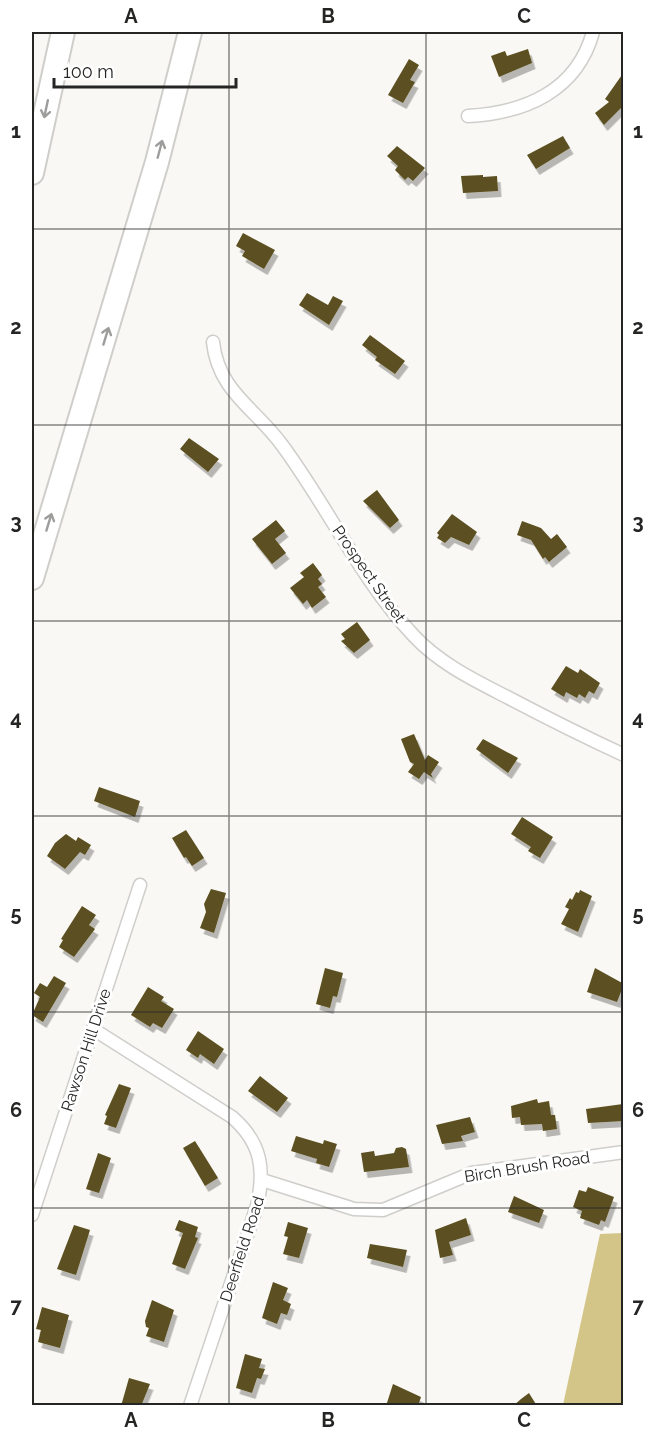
<svg xmlns="http://www.w3.org/2000/svg" width="655" height="1437" viewBox="0 0 655 1437" font-family="Raleway,sans-serif">
<style>
.green{fill:#d3c488}
.building{fill:#5c5020;filter:url(#shadow)}
.lines{fill:none;stroke-linecap:round;stroke-linejoin:round}
.minor-casing{stroke:#cfcecb;stroke-width:15}
.motorway-casing{stroke:#cfcecb;stroke-width:26}
.minor{stroke:#fff;stroke-width:12}
.motorway{stroke:#fff;stroke-width:22}
.oneway{stroke:#9d9d9c}
.grid{fill:none;stroke:#252524;stroke-width:1.5;stroke-opacity:0.55}
.labels{text-anchor:middle;dominant-baseline:central;stroke-width:6;stroke-linejoin:round;paint-order:stroke}
.street-label{font-size:16px;fill:#252524;stroke:#fff}
.neatline{fill:none;stroke:#252524;stroke-width:2}
.grid-label{font-size:20px;text-anchor:middle;font-weight:bold;fill:#252524}
</style>
<defs>
<filter id="shadow"><feDropShadow dx="3.5" dy="6" stdDeviation="0" flood-color="#0004"/></filter>
</defs>
<rect width="100%" height="100%" fill="#f9f8f4"/>
<path class="green" d="M 623,1233 L 623,1405 L 563,1405 L 600,1234 Z"/>
<path class="building" d="M 528,49 L 532,63 L 499,77 L 491,56 L 505,51 L 507,56 Z
M 409,59 L 419,65 L 410,80 L 415,82 L 403,103 L 388,95 Z
M 624,72 L 624,105 L 604,125 L 595,113 L 609,102 L 605,99 Z
M 563,136 L 570,148 L 536,169 L 527,155 Z
M 397,146 L 425,168 L 413,181 L 408,177 L 405,180 L 395,170 L 398,166 L 387,156 Z
M 483,175 L 483,177 L 497,176 L 498,191 L 463,193 L 461,176 Z
M 243,233 L 275,250 L 264,269 L 242,256 L 245,251 L 236,246 Z
M 307,293 L 328,305 L 333,296 L 343,301 L 329,325 L 299,305 Z
M 370,335 L 405,361 L 395,374 L 375,360 L 377,357 L 362,345 Z
M 189,438 L 219,459 L 208,472 L 180,449 Z
M 377,490 L 399,520 L 390,528 L 363,501 Z
M 452,514 L 477,532 L 469,545 L 451,537 L 445,543 L 437,538 L 439,535 L 437,533 Z
M 276,520 L 285,531 L 275,539 L 286,553 L 272,564 L 252,539 Z
M 522,521 L 541,528 L 551,539 L 557,534 L 567,547 L 549,562 L 545,557 L 543,559 L 531,540 L 517,535 Z
M 313,563 L 322,575 L 318,579 L 322,584 L 318,587 L 326,597 L 312,608 L 307,600 L 303,604 L 290,588 L 304,577 L 300,573 Z
M 357,622 L 370,640 L 354,653 L 341,641 L 345,639 L 341,634 Z
M 566,666 L 578,673 L 580,669 L 600,683 L 594,694 L 589,691 L 585,698 L 579,694 L 577,698 L 566,692 L 564,697 L 551,689 Z
M 414,734 L 425,760 L 428,755 L 439,762 L 431,774 L 433,778 L 424,772 L 419,779 L 408,772 L 414,764 L 410,762 L 401,739 Z
M 483,739 L 518,758 L 508,773 L 476,749 Z
M 99,787 L 140,801 L 135,817 L 94,801 Z
M 522,817 L 553,837 L 540,858 L 528,851 L 531,847 L 511,834 Z
M 186,830 L 204,858 L 192,866 L 186,857 L 184,858 L 172,838 Z
M 66,834 L 76,841 L 78,837 L 91,845 L 85,855 L 80,852 L 65,869 L 47,856 L 55,843 Z
M 211,889 L 226,893 L 214,933 L 200,928 L 206,912 L 204,904 Z
M 580,890 L 592,896 L 578,932 L 561,924 L 569,909 L 565,907 L 570,898 L 572,900 L 576,892 L 579,893 Z
M 82,906 L 96,915 L 89,925 L 95,929 L 74,957 L 59,947 L 63,940 L 61,939 Z
M 325,968 L 343,973 L 337,997 L 333,996 L 330,1008 L 316,1004 Z
M 595,968 L 624,984 L 617,1002 L 587,992 Z
M 54,976 L 66,983 L 43,1022 L 32,1015 L 40,997 L 34,993 L 40,983 L 47,987 Z
M 148,987 L 164,997 L 161,1001 L 174,1009 L 162,1028 L 153,1023 L 150,1027 L 131,1015 Z
M 198,1031 L 224,1049 L 214,1064 L 200,1054 L 198,1058 L 186,1050 Z
M 260,1076 L 288,1098 L 277,1112 L 248,1091 Z
M 119,1084 L 131,1088 L 116,1128 L 104,1124 L 107,1116 L 105,1115 Z
M 537,1099 L 538,1103 L 549,1101 L 551,1115 L 555,1115 L 557,1129 L 543,1131 L 542,1124 L 521,1125 L 520,1117 L 512,1118 L 511,1106 Z
M 623,1104 L 624,1121 L 588,1123 L 586,1109 Z
M 470,1117 L 475,1132 L 461,1136 L 463,1141 L 442,1144 L 436,1125 Z
M 296,1136 L 323,1144 L 324,1140 L 337,1144 L 329,1167 L 316,1163 L 317,1159 L 291,1151 Z
M 195,1141 L 218,1178 L 205,1186 L 183,1148 Z
M 402,1147 L 406,1149 L 409,1167 L 364,1172 L 361,1153 L 374,1151 L 375,1156 L 394,1153 L 396,1148 Z
M 98,1153 L 111,1158 L 99,1193 L 86,1189 Z
M 588,1187 L 614,1197 L 605,1222 L 601,1220 L 599,1225 L 580,1218 L 582,1211 L 573,1207 L 579,1190 L 586,1192 Z
M 514,1196 L 544,1210 L 539,1223 L 508,1212 Z
M 466,1218 L 471,1235 L 449,1242 L 453,1255 L 440,1258 L 435,1230 Z
M 179,1220 L 198,1227 L 195,1237 L 198,1238 L 185,1269 L 172,1264 L 183,1233 L 175,1230 Z
M 288,1222 L 308,1228 L 299,1258 L 283,1254 L 288,1237 L 284,1236 Z
M 74,1225 L 90,1230 L 76,1275 L 57,1269 Z
M 370,1244 L 407,1250 L 403,1267 L 367,1258 Z
M 273,1282 L 288,1288 L 283,1300 L 291,1304 L 287,1315 L 281,1313 L 277,1324 L 262,1318 Z
M 152,1300 L 174,1310 L 164,1342 L 146,1336 L 149,1328 L 146,1327 L 145,1321 Z
M 42,1307 L 69,1315 L 60,1348 L 38,1342 L 41,1330 L 36,1329 Z
M 245,1354 L 262,1359 L 259,1368 L 265,1369 L 261,1379 L 257,1378 L 252,1393 L 236,1388 Z
M 129,1378 L 150,1384 L 141,1406 L 121,1406 Z
M 393,1384 L 421,1397 L 418,1406 L 386,1406 Z
M 529,1393 L 537,1406 L 513,1406 L 521,1399 Z"/>
<g class="lines">
<defs>
<path id="minor" d="M 468,116 C 525,113 577,91 593,32
M 213,342 C 218,391 255,408 282,445 C 328,507 361,580 414,636 C 440,664 476,681 509,698 C 547,718 585,737 624,755
M 93,1029 L 232,1117 C 262,1143 265,1170 257,1206 L 190,1406
M 262,1180 L 354,1209 L 383,1210 L 472,1173 L 624,1152
M 32,1215 L 140,885"/>
<path id="motorway" d="M 32,173 L 63,32
M 32,578 L 157,162 L 190,32"/>
</defs>
<use href="#minor" class="minor-casing"/>
<use href="#motorway" class="motorway-casing"/>
<use href="#minor" class="minor"/>
<use href="#motorway" class="motorway"/>
</g>
<defs><path id="oneway-shaft" d="M-6 0H5M1.5-3L5.5 0L1.5 3" fill="none" stroke-width="1.6" stroke-linecap="round" stroke-linejoin="round" transform="scale(1.5)"/></defs>
<g class="oneway">
<use href="#oneway-shaft" transform="translate(46 109) rotate(102)"/>
<use href="#oneway-shaft" transform="translate(160 149) rotate(-75)"/>
<use href="#oneway-shaft" transform="translate(106 336) rotate(-73)"/>
<use href="#oneway-shaft" transform="translate(49 522) rotate(-73)"/>
</g>
<path class="grid" d="M 229,32 L 229,1406M 426,32 L 426,1406M 32,229 L 624,229M 32,425 L 624,425M 32,621 L 624,621M 32,816 L 624,816M 32,1012 L 624,1012M 32,1208 L 624,1208"/>
<g class="labels">
<g class="street-label">
<text transform="translate(369 574) rotate(55)">Prospect Street</text>
<text transform="translate(86 1050) rotate(-72)">Rawson Hill Drive</text>
<text transform="translate(527 1167) rotate(-9)">Birch Brush Road</text>
<text transform="translate(242 1249) rotate(-72)">Deerfield Road</text>
</g>
</g>
<rect width="655" height="1437" fill="none" stroke="#ffffff" stroke-width="66"/>
<path d="M54 78v9h182v-9" fill="none" stroke="#252524" stroke-width="3"/>
<text x="63" y="78" font-size="18" fill="#252524" stroke="#ffffff" stroke-width="4.5" paint-order="stroke">100 m</text>
<rect x="33" y="33" width="589" height="1371" class="neatline"/>
<g class="grid-label">
<text x="131" y="23">A</text>
<text x="328" y="23">B</text>
<text x="524" y="23">C</text>
<text x="16" y="138">1</text>
<text x="638" y="138">1</text>
<text x="16" y="334">2</text>
<text x="638" y="334">2</text>
<text x="16" y="529">3</text>
<text x="638" y="529">3</text>
<text x="16" y="725">4</text>
<text x="638" y="725">4</text>
<text x="16" y="921">5</text>
<text x="638" y="921">5</text>
<text x="16" y="1117">6</text>
<text x="638" y="1117">6</text>
<text x="16" y="1313">7</text>
<text x="638" y="1313">7</text>
<text x="131" y="1427">A</text>
<text x="328" y="1427">B</text>
<text x="524" y="1427">C</text>
</g>
</svg>
